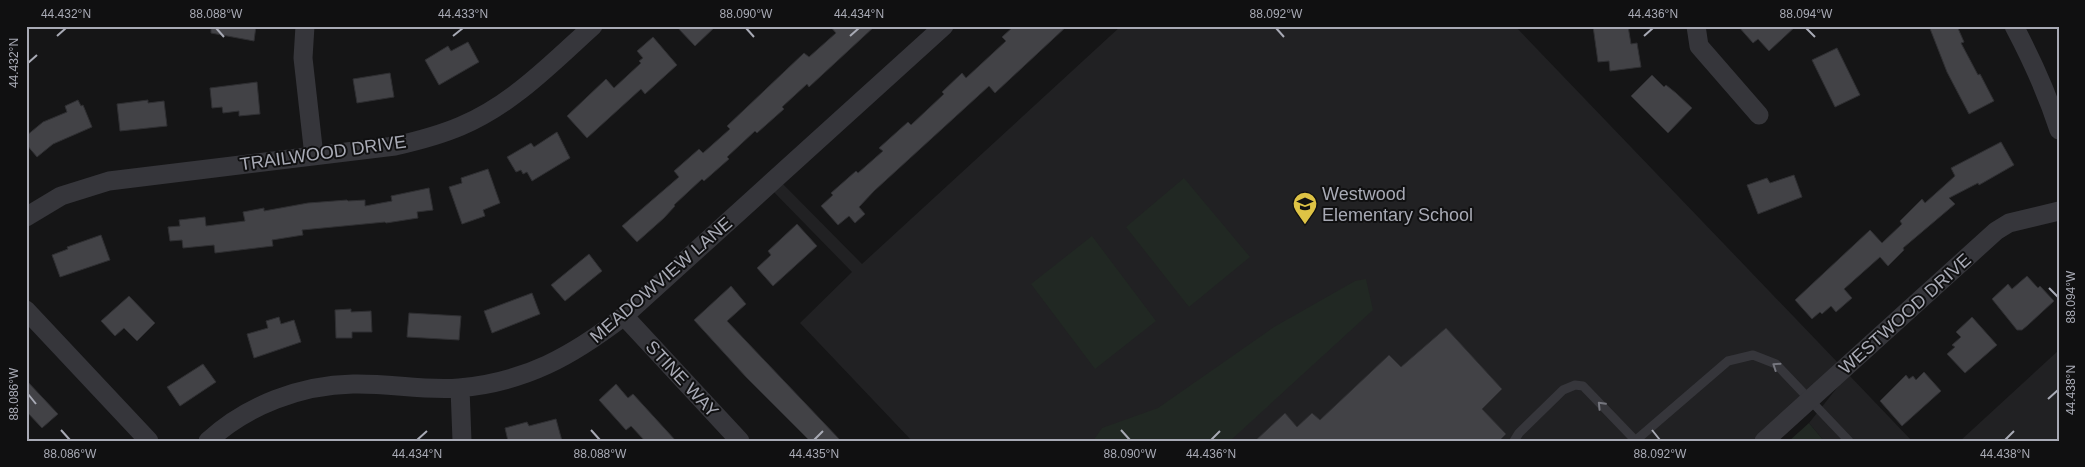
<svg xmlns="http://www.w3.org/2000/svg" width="2085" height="467" viewBox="0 0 2085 467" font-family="Helvetica,sans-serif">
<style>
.built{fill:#212123}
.green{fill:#212823}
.building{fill:#424246;stroke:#2f2f32}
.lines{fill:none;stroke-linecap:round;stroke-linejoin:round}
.service{stroke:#36363b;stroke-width:9}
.minor{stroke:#36363b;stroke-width:19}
.oneway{stroke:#75767e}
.ticks{fill:none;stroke:#a8aab5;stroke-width:2}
.labels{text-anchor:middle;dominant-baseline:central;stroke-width:4;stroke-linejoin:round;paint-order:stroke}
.street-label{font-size:18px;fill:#a8aab5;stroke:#101011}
.poi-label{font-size:18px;fill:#a8aab5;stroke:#101011;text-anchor:start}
.neatline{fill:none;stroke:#a8aab5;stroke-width:2}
.ticks-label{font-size:12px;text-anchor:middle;fill:#a8aab5}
</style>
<rect width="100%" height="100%" fill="#151516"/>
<path class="built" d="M 1121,26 L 1515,26 L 1841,366 L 1759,441 L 912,441 L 800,323 L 852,272 L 768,186 L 777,178 L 862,264 Z
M 2059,350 L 2059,441 L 1960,441 Z
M 1848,374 L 1912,441 L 1824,441 L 1809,423 Z"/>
<path class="green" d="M 1184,178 L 1250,257 L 1189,307 L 1126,227 Z
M 1092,236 L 1156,321 L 1095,369 L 1031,284 Z
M 1366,279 L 1373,310 L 1230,441 L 1093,441 L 1102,428 L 1158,408 L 1274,327 L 1355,281 Z
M 1809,423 L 1824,441 L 1789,441 Z"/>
<path class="building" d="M 211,26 L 256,26 L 254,41 L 211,33 Z
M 676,26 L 716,26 L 695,46 Z
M 830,26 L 875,26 L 809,87 L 807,84 L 782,107 L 784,109 L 757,133 L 755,131 L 727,157 L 729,159 L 704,181 L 702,179 L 674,205 L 675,206 L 664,218 L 637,242 L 622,226 L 679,177 L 674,171 L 699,149 L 703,153 L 730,129 L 727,126 L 804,53 L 809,57 L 836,33 Z
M 1014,26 L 1067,26 L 995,93 L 989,86 L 874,191 L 859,207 L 865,214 L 855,223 L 849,216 L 838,225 L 821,206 L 833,195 L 831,193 L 856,171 L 858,173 L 883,151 L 879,148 L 908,122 L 911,125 L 944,94 L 942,92 L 962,73 L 966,78 L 1006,41 L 1002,37 Z
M 1593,26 L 1628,26 L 1631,44 L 1637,43 L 1641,67 L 1610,71 L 1609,61 L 1598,62 Z
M 1738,26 L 1796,26 L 1769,51 L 1758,39 L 1753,43 Z
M 1929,26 L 1957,26 L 1964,42 L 1961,43 L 1978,75 L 1980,74 L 1994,101 L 1969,114 L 1947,72 Z
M 653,37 L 677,65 L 645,94 L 641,89 L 587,138 L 567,116 L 606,79 L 614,88 L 641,63 L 639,61 L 643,58 L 637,51 Z
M 468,42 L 479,62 L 439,85 L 425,60 L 448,46 L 451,51 Z
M 1837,48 L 1860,95 L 1835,107 L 1812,60 Z
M 390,73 L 394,97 L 357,103 L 353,79 Z
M 1652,75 L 1664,87 L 1666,85 L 1676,93 L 1692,108 L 1668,133 L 1631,96 Z
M 257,82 L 260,114 L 239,116 L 239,111 L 223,113 L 222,107 L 212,108 L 210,88 Z
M 78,100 L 81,106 L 83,105 L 92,127 L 53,144 L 37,157 L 26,144 L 26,136 L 43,122 L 67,112 L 65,106 Z
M 148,100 L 148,103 L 164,101 L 167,126 L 120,131 L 117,104 Z
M 557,132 L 570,158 L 532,181 L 527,172 L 523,174 L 521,170 L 516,172 L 507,157 L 531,143 L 534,147 Z
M 2001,142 L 2014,165 L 1979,185 L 1978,183 L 1949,198 L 1955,204 L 1903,248 L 1904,250 L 1888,266 L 1880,257 L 1844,289 L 1852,298 L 1836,312 L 1831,306 L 1822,314 L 1820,312 L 1812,319 L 1795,300 L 1870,230 L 1882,243 L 1902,224 L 1900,221 L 1922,199 L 1925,203 L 1955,176 L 1951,168 Z
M 488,169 L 500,203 L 483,210 L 485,216 L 462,224 L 449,187 L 462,183 L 461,178 Z
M 1794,175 L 1802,197 L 1758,214 L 1747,185 L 1767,178 L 1770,183 Z
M 429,188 L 433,210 L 417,212 L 418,218 L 386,223 L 385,222 L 302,230 L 303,235 L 272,240 L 273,246 L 215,253 L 214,245 L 183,248 L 182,240 L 170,241 L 168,227 L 180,226 L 179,220 L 205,217 L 206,226 L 245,221 L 243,212 L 264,208 L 264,211 L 308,203 L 347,200 L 348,201 L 365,200 L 365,206 L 392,201 L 391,196 Z
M 797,224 L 817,246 L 773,286 L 757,268 L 771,255 L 768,251 Z
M 101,235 L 110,260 L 60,277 L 52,255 L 68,249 L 67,247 Z
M 589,254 L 602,271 L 565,301 L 551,285 Z
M 2027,276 L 2038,288 L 2040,286 L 2054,301 L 2028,325 L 2022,330 L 2017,330 L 1992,299 L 2008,284 L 2012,289 Z
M 731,286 L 746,304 L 727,321 L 841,441 L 810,441 L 746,377 L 694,320 Z
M 532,293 L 540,314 L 492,333 L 484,311 Z
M 129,296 L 155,323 L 137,341 L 124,328 L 115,336 L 101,321 Z
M 351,309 L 351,312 L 371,311 L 372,332 L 352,332 L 352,338 L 336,338 L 335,310 Z
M 409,313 L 461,316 L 459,340 L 407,337 Z
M 279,317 L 281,324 L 294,320 L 301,342 L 254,358 L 247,334 L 268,328 L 266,321 Z
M 1972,317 L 1997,345 L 1965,373 L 1947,354 L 1955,347 L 1952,345 L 1961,337 L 1956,332 Z
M 1446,328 L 1502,389 L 1482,409 L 1506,434 L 1499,441 L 1255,441 L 1285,413 L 1297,427 L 1312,413 L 1320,420 L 1389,355 L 1401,367 Z
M 203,364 L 216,382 L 180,406 L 167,387 Z
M 1924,372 L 1941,391 L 1902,426 L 1880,401 L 1906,375 L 1909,379 L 1913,376 L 1916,380 Z
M 26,380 L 58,414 L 42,428 L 26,411 Z
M 616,384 L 628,398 L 633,394 L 676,441 L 645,441 L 631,426 L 626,430 L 599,400 Z
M 556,419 L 562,441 L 508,441 L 505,428 L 527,422 L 529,426 Z"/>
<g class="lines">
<path class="service" d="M 1514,441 L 1519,433 L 1563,390 L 1575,385 L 1583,386 L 1635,440
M 1635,441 L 1728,361 L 1753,355 L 1776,364 L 1849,441"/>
<path class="minor" d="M 305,26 L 303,58 L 314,156
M 1696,26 L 1699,46 L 1759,115
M 2014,26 C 2032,60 2047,93 2059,130
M 26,217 L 61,196 L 109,181 L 395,146 C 417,141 440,135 461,126 C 513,104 552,63 593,26
M 26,310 L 149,441
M 624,316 L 740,441
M 460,388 L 462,441
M 208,441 C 247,405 301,385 353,384 C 389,383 424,391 459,388 C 526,382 572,356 624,316 L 944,26
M 1764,441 L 1996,231 L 2009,223 L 2059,211"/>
</g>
<defs><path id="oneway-chevron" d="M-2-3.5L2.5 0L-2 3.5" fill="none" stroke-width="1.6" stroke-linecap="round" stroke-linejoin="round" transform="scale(1.25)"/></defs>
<g class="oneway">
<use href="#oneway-chevron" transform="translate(1776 366) rotate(-146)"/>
<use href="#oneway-chevron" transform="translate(1601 405) rotate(-134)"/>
</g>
<path class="ticks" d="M 216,28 L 224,37M 746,28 L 754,37M 1276,28 L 1284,37M 1806,28 L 1815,37M 57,36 L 66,28M 453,36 L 463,28M 850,36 L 859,28M 1644,36 L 1653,28M 28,63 L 37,55M 2049,288 L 2058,297M 28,394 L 36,404M 2048,399 L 2058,390M 61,430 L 70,440M 591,430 L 600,440M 1121,430 L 1130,440M 1652,430 L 1660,440M 417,440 L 427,431M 814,440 L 823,431M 1211,440 L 1220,431M 2005,440 L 2014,431"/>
<defs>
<symbol id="school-pin" viewBox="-11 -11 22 30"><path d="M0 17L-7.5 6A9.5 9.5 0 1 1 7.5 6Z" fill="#dec345" stroke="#101011"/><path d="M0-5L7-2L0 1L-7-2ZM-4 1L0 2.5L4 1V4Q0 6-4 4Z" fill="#111"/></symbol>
</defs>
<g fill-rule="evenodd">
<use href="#school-pin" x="1291" y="190" width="28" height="38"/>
</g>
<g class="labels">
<g class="street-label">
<text transform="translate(323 153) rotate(-8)">TRAILWOOD DRIVE</text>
<text transform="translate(661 280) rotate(-41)">MEADOWVIEW LANE</text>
<text transform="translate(1905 314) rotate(-42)">WESTWOOD DRIVE</text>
<text transform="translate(682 379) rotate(47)">STINE WAY</text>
</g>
<g class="poi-label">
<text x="1322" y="194">Westwood<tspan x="1322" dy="21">Elementary School</tspan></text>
</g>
</g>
<rect width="2085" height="467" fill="none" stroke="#101011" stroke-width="55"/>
<rect x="28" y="28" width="2030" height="412" class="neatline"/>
<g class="ticks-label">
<text x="66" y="18">44.432°N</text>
<text x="216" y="18">88.088°W</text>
<text x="463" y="18">44.433°N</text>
<text x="746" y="18">88.090°W</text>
<text x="859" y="18">44.434°N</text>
<text x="1276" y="18">88.092°W</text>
<text x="1653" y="18">44.436°N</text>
<text x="1806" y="18">88.094°W</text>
<text transform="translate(14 63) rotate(-90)" y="4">44.432°N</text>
<text transform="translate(2071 297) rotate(-90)" y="4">88.094°W</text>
<text transform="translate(2071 390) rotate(-90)" y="4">44.438°N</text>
<text transform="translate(14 394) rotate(-90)" y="4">88.086°W</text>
<text x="70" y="458">88.086°W</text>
<text x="417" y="458">44.434°N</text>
<text x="600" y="458">88.088°W</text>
<text x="814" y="458">44.435°N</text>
<text x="1130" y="458">88.090°W</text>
<text x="1211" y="458">44.436°N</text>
<text x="1660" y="458">88.092°W</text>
<text x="2005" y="458">44.438°N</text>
</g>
</svg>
